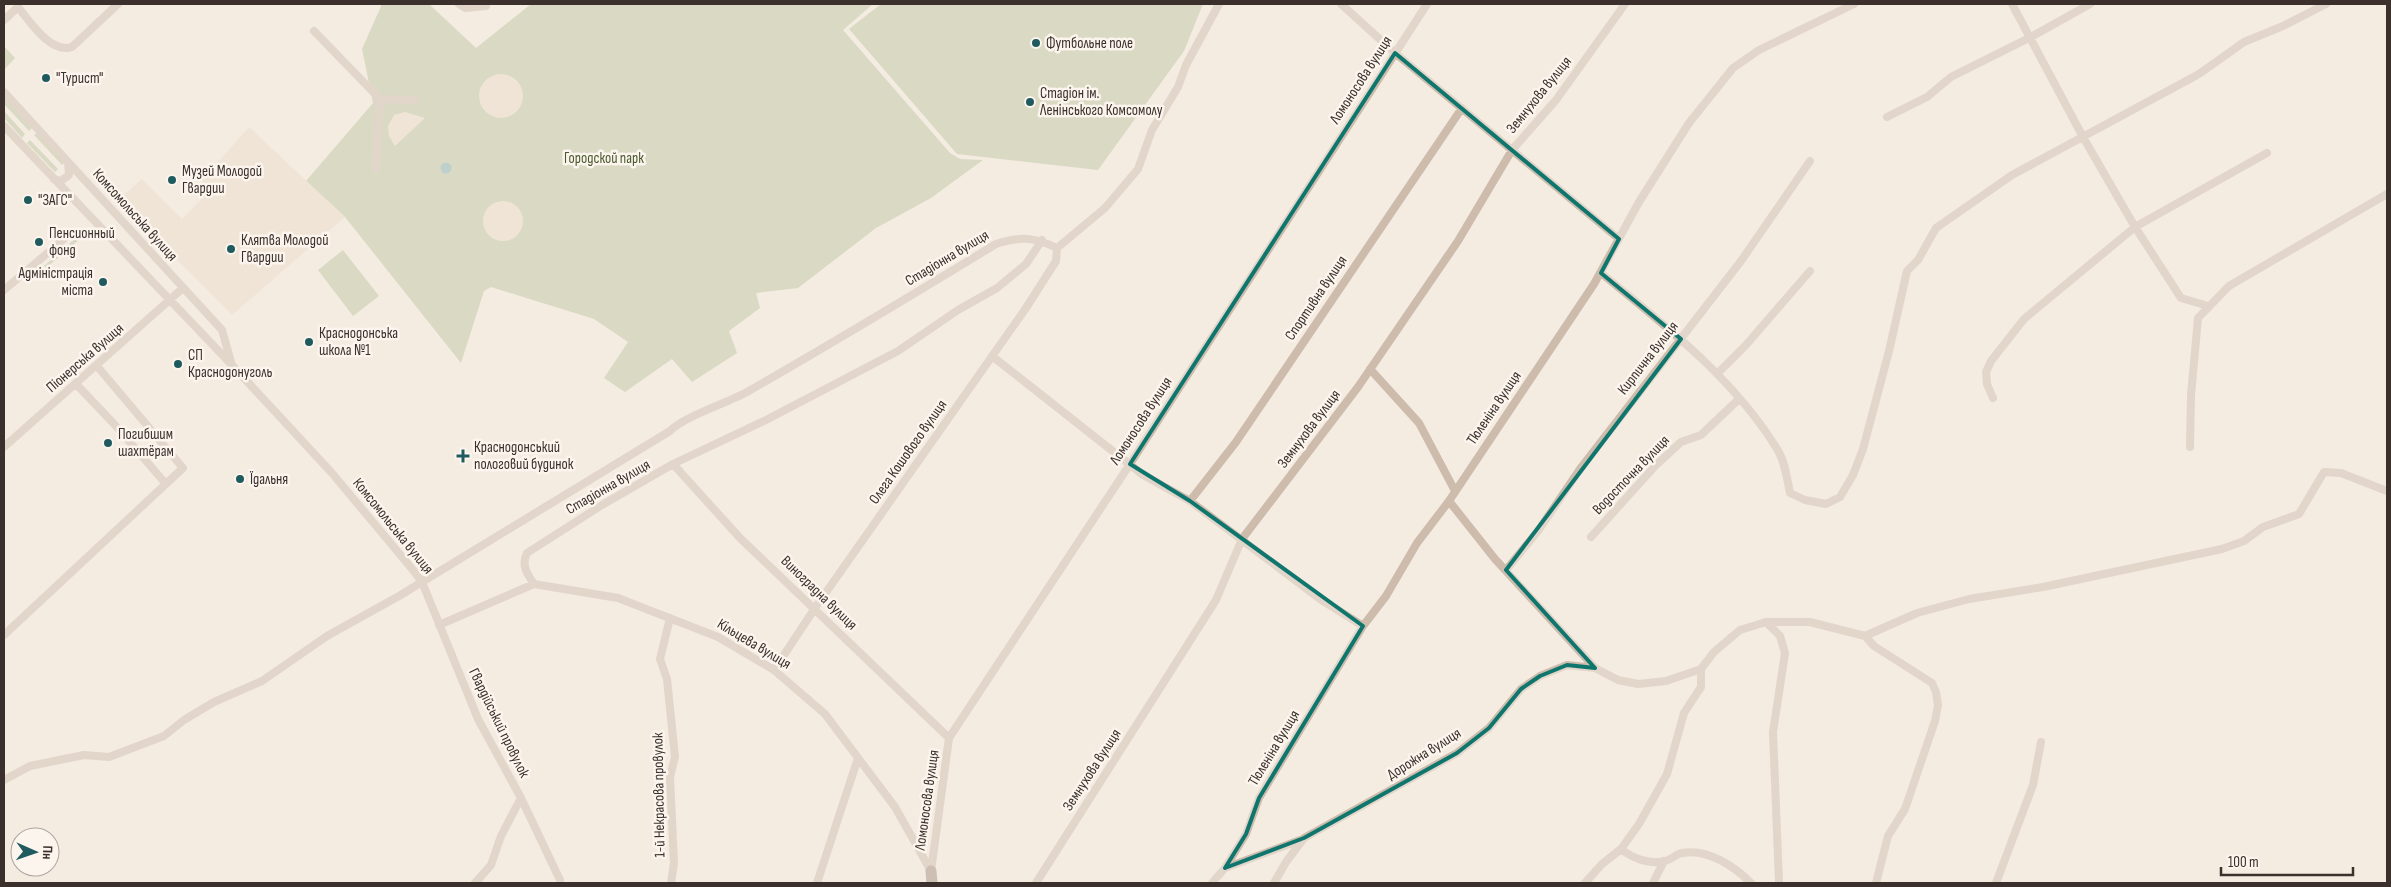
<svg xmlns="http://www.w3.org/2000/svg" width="2391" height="887" viewBox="0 0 2391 887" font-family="'Sofia Sans Condensed',sans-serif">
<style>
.green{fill:#b8c4a0}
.plaza{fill:#ecdcc8}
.water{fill:#7fb0b2}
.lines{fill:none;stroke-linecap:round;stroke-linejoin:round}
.street{stroke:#cdbbac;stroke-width:8}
.secondary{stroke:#a18a7d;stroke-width:11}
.marked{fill:none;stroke:#0f766e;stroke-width:4;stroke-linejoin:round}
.poi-dot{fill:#1f5a5e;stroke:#fbf5ee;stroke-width:2}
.labels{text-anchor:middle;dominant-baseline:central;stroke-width:5;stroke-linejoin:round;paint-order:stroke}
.poi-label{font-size:15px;fill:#3b302b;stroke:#fbf5ee;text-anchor:start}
.street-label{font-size:15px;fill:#3b302b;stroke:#fbf5ee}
.park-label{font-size:15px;fill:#4a5a2e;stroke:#fbf5ee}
</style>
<rect width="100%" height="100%" fill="#f4ebe1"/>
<path class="green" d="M 382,4 L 429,4 L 476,48 L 531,4 L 873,4 L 843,30 L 950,153 L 960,159 L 983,160 L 931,198 L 876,228 L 798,288 L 756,293 L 760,308 L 729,331 L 737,353 L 692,382 L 672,359 L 625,392 L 604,378 L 628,342 L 594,319 L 491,287 L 484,291 L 461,363 L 345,217 L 306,181 L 373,103 L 362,49 Z
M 881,4 L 1203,4 L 1184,51 L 1098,170 L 957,154 L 849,29 Z
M 4,46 L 15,58 L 4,70 Z
M 4,97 L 32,128 L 29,131 L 4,104 Z
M 4,111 L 25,134 L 22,138 L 4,118 Z
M 37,133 L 65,162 L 62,165 L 34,135 Z
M 30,140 L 58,169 L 55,172 L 27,143 Z
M 78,236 L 80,239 L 46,268 L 44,266 Z
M 343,250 L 379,296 L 353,316 L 318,270 Z"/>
<path class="plaza" d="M479 96a22 22 0 1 1 44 0a22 22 0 1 1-44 0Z
M 405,112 L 425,118 L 395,146 L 389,136 L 388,126 L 394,115 Z
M 249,127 L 345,217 L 232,315 L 118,200 L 142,179 L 182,219 L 209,191 L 201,181 Z
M483 221a20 20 0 1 1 40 0a20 20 0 1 1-40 0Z"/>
<path class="water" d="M440.5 168a5.5 5.5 0 1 1 11 0a5.5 5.5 0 1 1-11 0Z"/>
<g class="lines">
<path class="street" d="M 459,4 L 465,8 L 486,6
M 1341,4 L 1395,53 L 1619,239
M 2012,4 L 2083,137 L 2135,227 L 2181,298 L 2208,306
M 4,20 L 18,7 C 30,22 51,54 72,47 L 118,4
M 314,31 L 380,99
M 4,92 L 222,330 L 231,362
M 1887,117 L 1927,97 L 1951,77 L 2031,37 L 2090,4
M 4,126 L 231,364 L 331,472 L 413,570 L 422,582 L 478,719 L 521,798 L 501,836 L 491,865 L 475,883
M 376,169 L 380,99 L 415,100
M 54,179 L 61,181 L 69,175 L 68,162
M 1057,248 L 1105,208 L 1138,169 L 1152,130 L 1178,87 L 1186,65 L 1219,4
M 1601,273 C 1665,326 1733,377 1777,449 C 1785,461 1787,479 1790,493 L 1805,500 L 1826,504 L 1840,497 L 1853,475 L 1863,449 L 1889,351 L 1907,271 L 1918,260 L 1936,228 L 2012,175 L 2199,74 L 2244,42 L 2283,26 L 2326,4
M 4,290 L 64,239
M 992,356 L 1143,475 L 1190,501 L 1320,599 L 1363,626
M 1370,369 L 1419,423 L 1455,491
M 1717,374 L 1746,345 L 1810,271
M 76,384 L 115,425 L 166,484
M 1993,398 L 1987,384 L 1986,372 L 1991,361 L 2024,319 L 2135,227 L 2267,153
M 4,447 L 183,288
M 2190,447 L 2191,395 L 2198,318 L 2229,286 L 2387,194
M 673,464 L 740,538 L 949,738
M 1190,501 L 1236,442 L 1462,108
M 1449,501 L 1495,559 L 1595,668 L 1618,680 L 1638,684 L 1666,681 L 1701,669 L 1714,652 L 1740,630 L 1766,622 L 1810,622 L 1865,636 L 1917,613 L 1969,599 L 2043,587 L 2222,549 L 2244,541 L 2263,527 L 2299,514 L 2324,472 L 2341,473 L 2387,491
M 1591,537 L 1655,466 L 1681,442 L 1701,435 L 1739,399
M 1506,570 L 1538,531 L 1580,469 L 1741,261 L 1810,161
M 534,584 C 527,574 521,565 527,553 L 602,505 L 673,464 L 766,420 L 898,351 L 958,310 L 997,288 L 1026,264 L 1042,240
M 670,618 L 660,659 L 667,679 L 675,757 L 670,777 L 674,863 L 671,883
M 1766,622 L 1780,636 L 1785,653 L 1773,732 L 1779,883
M 439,625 L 534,584 L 618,598 L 718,637 L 774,670 L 825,714 L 895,807 L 931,871
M 4,635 L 183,468 L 97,366
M 1865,636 L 1874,646 L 1932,683 L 1936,692 L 1938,705 L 1935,721 L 1905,809 L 1888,836 L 1876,883
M 4,780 L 30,766 L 84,755 L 109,757 L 164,736 L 184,720 L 214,702 L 262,681 L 327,636 L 399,596 L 670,431 C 683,417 727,403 747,392 C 831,344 914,294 996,244 C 1020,236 1034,237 1057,248 L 1056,261 L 1026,308 L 815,608 L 774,670
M 521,798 L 560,880
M 1621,849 C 1632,858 1649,865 1665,861 C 1671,860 1676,854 1682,853 C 1708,848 1735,867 1751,883
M 1225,868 L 1303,839
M 931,871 L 949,738 L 1130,464 L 1427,4
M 817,883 L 858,758
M 1036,883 L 1216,600 L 1242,539 L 1358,387 L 1458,241 L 1512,150 L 1556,100 L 1625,4
M 1212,883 L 1225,868 L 1246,834 L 1259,798 L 1363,626 L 1386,596 L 1417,543 L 1449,501 L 1594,284 L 1639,202 L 1689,123 L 1733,68 L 1759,50 L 1854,4
M 1274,883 L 1286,862 L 1304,838 L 1457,753 L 1489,728 L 1521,689 L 1540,676 L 1567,665 L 1595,668
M 1585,883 L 1602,864 L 1621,849 L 1639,824 L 1667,774 L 1684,713 L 1701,687 L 1701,669
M 1653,883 L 1664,861
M 1996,883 L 2033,785 L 2041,742"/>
<path class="secondary" d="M 931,871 L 932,883"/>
</g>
<path d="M0 0H2391V887H0ZM 1395,53 L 1619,239 L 1601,273 L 1681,339 L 1506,570 L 1595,668 L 1567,665 L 1540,676 L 1521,689 L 1489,728 L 1457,753 L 1304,838 L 1225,868 L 1246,834 L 1259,798 L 1363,626 L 1190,501 L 1130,464 Z" fill="#f4ebe1" fill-opacity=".55" fill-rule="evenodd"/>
<path class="marked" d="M 1395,53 L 1619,239 L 1601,273 L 1681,339 L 1506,570 L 1595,668 L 1567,665 L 1540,676 L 1521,689 L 1489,728 L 1457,753 L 1304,838 L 1225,868 L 1246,834 L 1259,798 L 1363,626 L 1190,501 L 1130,464 Z"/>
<g class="poi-dot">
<circle cx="1036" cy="43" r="5"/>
<circle cx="46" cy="78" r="5"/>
<circle cx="1030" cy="102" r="5"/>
<circle cx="172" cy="180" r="5"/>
<circle cx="28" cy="200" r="5"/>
<circle cx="39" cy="242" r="5"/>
<circle cx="231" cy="249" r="5"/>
<circle cx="103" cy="282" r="5"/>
<circle cx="309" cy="342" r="5"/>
<circle cx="178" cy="364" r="5"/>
<circle cx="108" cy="443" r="5"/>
<path d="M460.5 448.5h5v5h5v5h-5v5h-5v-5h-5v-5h5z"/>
<circle cx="240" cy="479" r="5"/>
</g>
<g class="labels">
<g class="poi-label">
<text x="1046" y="43">Футбольне поле</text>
<text x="56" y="78">"Турист"</text>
<text x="1040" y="93">Стадіон ім.<tspan x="1040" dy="17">Ленінського Комсомолу</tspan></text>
<text x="182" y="171">Музей Молодой<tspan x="182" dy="17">Гвардии</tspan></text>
<text x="38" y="200">"ЗАГС"</text>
<text x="49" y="233">Пенсионный<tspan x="49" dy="17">фонд</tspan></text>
<text x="241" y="240">Клятва Молодой<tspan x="241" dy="17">Гвардии</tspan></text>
<text x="93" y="273" text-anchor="end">Адміністрація<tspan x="93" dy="17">міста</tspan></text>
<text x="319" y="333">Краснодонська<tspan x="319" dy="17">школа №1</tspan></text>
<text x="188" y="355">СП<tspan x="188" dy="17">Краснодонуголь</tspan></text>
<text x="118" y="434">Погибшим<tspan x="118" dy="17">шахтёрам</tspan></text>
<text x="474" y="447">Краснодонський<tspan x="474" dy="17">пологовий будинок</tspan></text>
<text x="250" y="479">Їдальня</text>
</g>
<g class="street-label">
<text transform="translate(1361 80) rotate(-57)">Ломоносова вулиця</text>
<text transform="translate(1539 95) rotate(-51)">Земнухова вулиця</text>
<text transform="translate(135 215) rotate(48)">Комсомольська вулиця</text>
<text transform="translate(947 258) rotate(-31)">Стадіонна вулиця</text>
<text transform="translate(1316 298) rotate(-56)">Спортивна вулиця</text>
<text transform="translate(85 358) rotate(-41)">Піонерська вулиця</text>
<text transform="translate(1648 358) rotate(-52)">Кирпична вулиця</text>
<text transform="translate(1494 408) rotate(-56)">Тюленіна вулиця</text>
<text transform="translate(1141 421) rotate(-57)">Ломоносова вулиця</text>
<text transform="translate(1309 429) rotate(-53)">Земнухова вулиця</text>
<text transform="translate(908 452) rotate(-55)">Олега Кошового вулиця</text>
<text transform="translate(1631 475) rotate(-46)">Водосточна вулиця</text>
<text transform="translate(608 487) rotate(-30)">Стадіонна вулиця</text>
<text transform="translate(393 526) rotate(51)">Комсомольська вулиця</text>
<text transform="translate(819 593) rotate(44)">Виноградна вулиця</text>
<text transform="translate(754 644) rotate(31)">Кільцева вулиця</text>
<text transform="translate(499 723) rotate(64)">Гвардійський провулок</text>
<text transform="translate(1274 748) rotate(-59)">Тюленіна вулиця</text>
<text transform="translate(1424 754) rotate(-32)">Дорожна вулиця</text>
<text transform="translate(1092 770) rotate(-57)">Земнухова вулиця</text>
<text transform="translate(659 795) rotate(-91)">1-й Некрасова провулок</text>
<text transform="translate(927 800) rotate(-82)">Ломоносова вулиця</text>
</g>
<g class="park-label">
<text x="604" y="158">Городской парк</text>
</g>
</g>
<rect width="2391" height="887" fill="none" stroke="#3b302b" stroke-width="10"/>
<g transform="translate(35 852) rotate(92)"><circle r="24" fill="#fbf5ee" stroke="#aea6a0"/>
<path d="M0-4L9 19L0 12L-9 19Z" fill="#1f5a5e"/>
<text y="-8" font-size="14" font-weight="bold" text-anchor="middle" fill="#3b302b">Пн</text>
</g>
<path d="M2221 867v8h132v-8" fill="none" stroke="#3b302b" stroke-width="2.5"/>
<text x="2228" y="867" font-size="15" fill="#3b302b" stroke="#fbf5ee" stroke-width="4" paint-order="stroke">100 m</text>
</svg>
